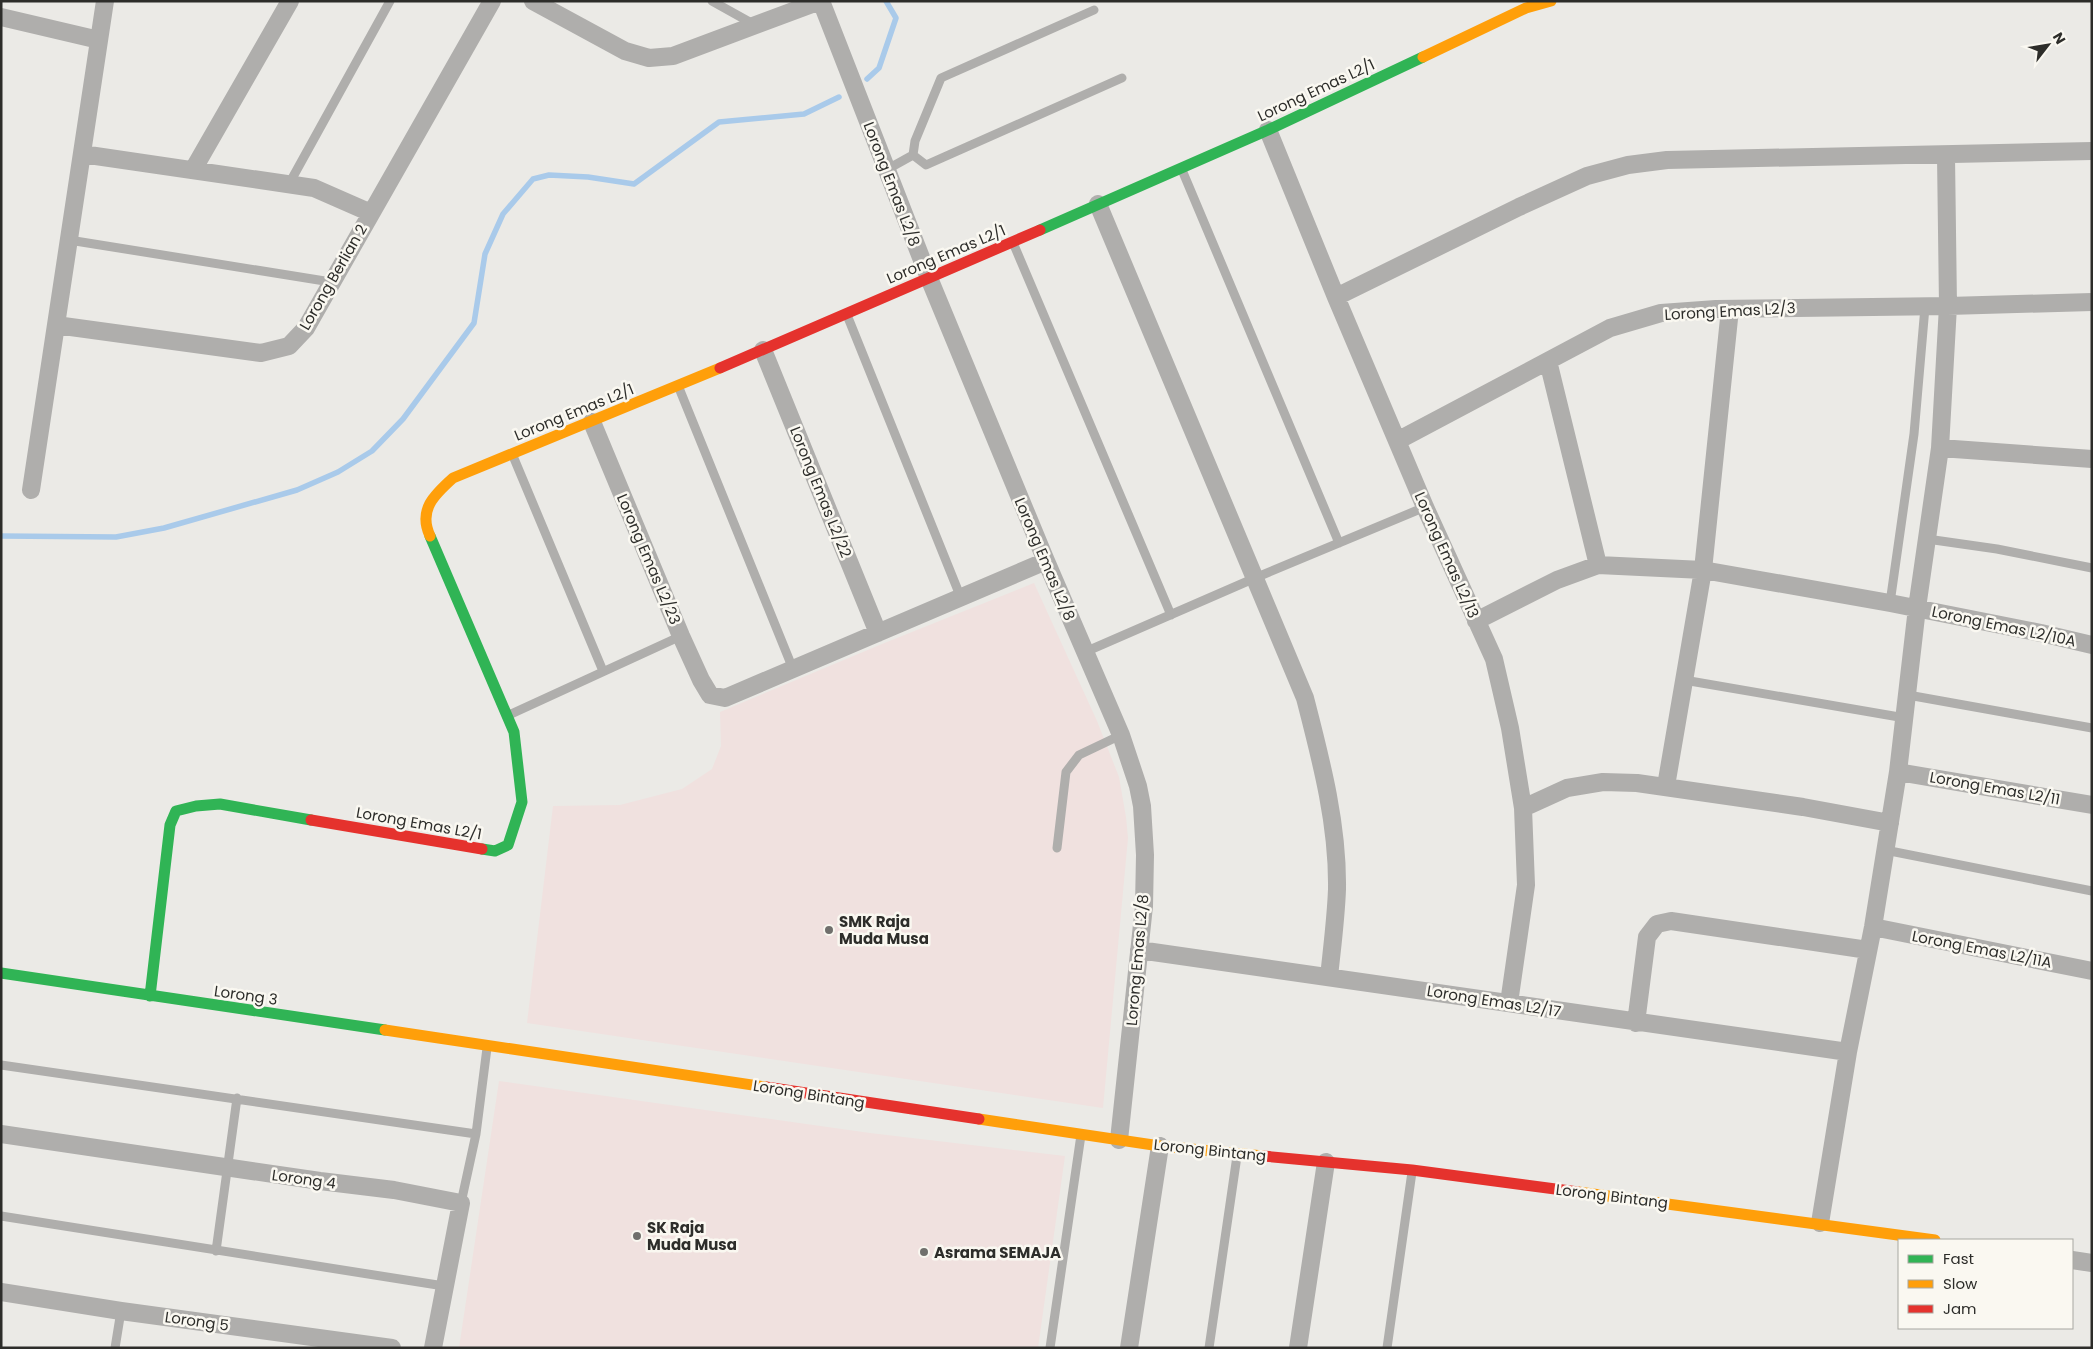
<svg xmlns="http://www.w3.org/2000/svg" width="2093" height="1349" viewBox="0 0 2093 1349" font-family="Poppins,sans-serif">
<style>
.education{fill:#f0e1df}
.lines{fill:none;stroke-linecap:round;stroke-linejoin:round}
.stream{stroke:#a9caea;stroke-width:5.5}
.lane{stroke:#afaeac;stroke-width:9}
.street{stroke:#afaeac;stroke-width:18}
.fast{stroke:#30b455;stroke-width:11}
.slow{stroke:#ff9f0a;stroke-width:11}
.jam{stroke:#e5322d;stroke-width:11}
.poi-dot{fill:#706f6c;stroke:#faf8f1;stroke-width:2}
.labels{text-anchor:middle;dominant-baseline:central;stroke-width:5;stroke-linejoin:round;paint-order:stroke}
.street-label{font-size:15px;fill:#2d2d2a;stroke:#faf8f1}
.poi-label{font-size:15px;font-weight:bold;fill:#2d2d2a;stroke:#faf8f1;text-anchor:start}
</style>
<rect width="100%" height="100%" fill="#ebeae6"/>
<path class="education" d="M 1034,583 L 1097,721 L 1119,777 L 1126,817 L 1128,838 L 1103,1108 L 527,1023 L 553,806 L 620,805 L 682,789 L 712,769 L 721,746 L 720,712 L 882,644 Z
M 499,1081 L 870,1133 L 1065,1156 L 1038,1348 L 459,1348 Z"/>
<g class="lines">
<path class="stream" d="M 867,79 L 879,68 L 896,18 L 886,1
M 1,536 L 116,537 L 164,528 L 297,490 L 338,472 L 372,451 L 403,419 L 474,323 L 485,254 L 503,214 L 533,179 L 549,175 L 588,177 L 634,184 L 719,122 L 804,114 L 839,97"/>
<path class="lane" d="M 712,1 L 755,25
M 913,155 L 926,165 L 1122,78
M 886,170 L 913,155 L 915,141 L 941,78 L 1094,10
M 1182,170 L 1339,543
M 289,184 L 390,1
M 69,240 L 331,282
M 1014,245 L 1171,615
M 847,315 L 961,598
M 679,388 L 793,669
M 513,456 L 603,671
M 1927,539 L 1997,549 L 2092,568
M 1890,603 L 1914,434 L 1925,307
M 1085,652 L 1255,578 L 1425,507
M 1684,680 L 1905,718
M 1908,695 L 2092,728
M 509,715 L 681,636
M 1057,848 L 1066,772 L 1079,755 L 1121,735
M 1885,850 L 2092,891
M 1,1065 L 476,1134
M 461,1203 L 476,1134 L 487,1048
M 1,1216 L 444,1286
M 216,1251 L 237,1098
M 115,1348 L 121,1311
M 1050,1348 L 1081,1135
M 1209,1348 L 1237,1156
M 1387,1348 L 1412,1172"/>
<path class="street" d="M 533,1 L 625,51 L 649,58 L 673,56 L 820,1
M 821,1 L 929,278 L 1046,561 L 1121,735 L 1138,786 L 1142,806 L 1145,855 L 1144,906 L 1119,1140
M 1,17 L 99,40
M 1268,130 L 1336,297 L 1425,507 L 1494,659 L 1510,728 L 1523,808 L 1526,885 L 1509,1003
M 82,154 L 314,188 L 371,213
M 193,170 L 290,1
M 1098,204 L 1305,698 C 1321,760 1338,824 1337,889 C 1336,918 1332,948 1329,977
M 1336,297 L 1519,207 L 1587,176 L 1628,165 L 1667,160 L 2092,151
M 56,325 L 261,353 L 289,346 L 306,328 L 492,1
M 763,350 L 878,633
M 1548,361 L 1598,565
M 592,422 L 681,636 L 701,680 L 710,695 L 725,698 L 1046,561
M 1397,441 L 1610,328 L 1661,313 L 1716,309 L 1948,306 L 2092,302
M 1940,448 L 2092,459
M 31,490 L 105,1
M 1476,621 L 1557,580 L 1598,565 L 1703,570 L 1890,603 L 2041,633 L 2092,645
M 1898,772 L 2092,805
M 1666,786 L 1703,570 L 1730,309
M 1523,808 L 1567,788 L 1603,782 L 1637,783 L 1803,807 L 1890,823
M 1873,927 L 2092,971
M 1139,950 L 1848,1052
M 1636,1023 L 1647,937 L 1657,924 L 1671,921 L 1868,950
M 1,1134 L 320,1181 L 394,1190 L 461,1203 L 433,1348
M 1820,1223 L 1848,1052 L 1873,927 L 1898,772 L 1917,608 L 1940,448 L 1948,306 L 1946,156
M 2072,1260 L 2092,1263
M 1,1292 L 121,1311 L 392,1348
M 1129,1348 L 1160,1146
M 1298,1348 L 1326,1162"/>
<path class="fast" d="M 1040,230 L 1268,130 L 1423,57
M 430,536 L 514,732 L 522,802 L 508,845 L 495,851 L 482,849
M 1,973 L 385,1030
M 150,996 L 170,825 L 176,811 L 196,806 L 220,804 L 311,820"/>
<path class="slow" d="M 1423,57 L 1526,8 L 1551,1
M 430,536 C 418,510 434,495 453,478 L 720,368
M 385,1030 L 766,1087
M 979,1119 L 1160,1146 L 1263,1156
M 1578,1192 L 1935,1240"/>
<path class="jam" d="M 720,368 L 1040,230
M 311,820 L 482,849
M 766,1087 L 979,1119
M 1263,1156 L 1412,1170 L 1578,1192"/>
</g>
<g class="poi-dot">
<circle cx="829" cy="930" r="5"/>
<circle cx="637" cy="1236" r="5"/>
<circle cx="924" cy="1252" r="5"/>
</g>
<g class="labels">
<g class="street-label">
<text transform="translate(1316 90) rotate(-25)">Lorong Emas L2/1</text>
<text transform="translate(892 184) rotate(69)">Lorong Emas L2/8</text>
<text transform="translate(946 254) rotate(-23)">Lorong Emas L2/1</text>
<text transform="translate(333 277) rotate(-60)">Lorong Berlian 2</text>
<text transform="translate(1730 311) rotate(-3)">Lorong Emas L2/3</text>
<text transform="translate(574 412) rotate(-22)">Lorong Emas L2/1</text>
<text transform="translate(821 492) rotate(68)">Lorong Emas L2/22</text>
<text transform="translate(1447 555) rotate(66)">Lorong Emas L2/13</text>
<text transform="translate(649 559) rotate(67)">Lorong Emas L2/23</text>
<text transform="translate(1045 559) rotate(67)">Lorong Emas L2/8</text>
<text transform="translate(2004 626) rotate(12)">Lorong Emas L2/10A</text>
<text transform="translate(1995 788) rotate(10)">Lorong Emas L2/11</text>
<text transform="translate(419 823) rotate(10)">Lorong Emas L2/1</text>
<text transform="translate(1982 949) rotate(11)">Lorong Emas L2/11A</text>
<text transform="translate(1137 960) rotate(-85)">Lorong Emas L2/8</text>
<text transform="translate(246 995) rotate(8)">Lorong 3</text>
<text transform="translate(1494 1001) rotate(9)">Lorong Emas L2/17</text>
<text transform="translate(809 1094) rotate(9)">Lorong Bintang</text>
<text transform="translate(1210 1150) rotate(6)">Lorong Bintang</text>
<text transform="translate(304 1179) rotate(8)">Lorong 4</text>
<text transform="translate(1612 1196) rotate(7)">Lorong Bintang</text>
<text transform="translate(197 1321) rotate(8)">Lorong 5</text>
</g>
<g class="poi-label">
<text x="839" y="921">SMK Raja<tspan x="839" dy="17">Muda Musa</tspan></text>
<text x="647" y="1227">SK Raja<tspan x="647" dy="17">Muda Musa</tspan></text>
<text x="934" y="1252">Asrama SEMAJA</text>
</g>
</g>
<rect width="2093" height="1349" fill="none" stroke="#2d2d2a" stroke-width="5"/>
<rect x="1898" y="1239" width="175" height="90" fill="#faf8f1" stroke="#a8a7a1"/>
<rect x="1908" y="1255" width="25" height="8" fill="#30b455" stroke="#a8a7a1"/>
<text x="1943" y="1264" font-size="15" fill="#2d2d2a">Fast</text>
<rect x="1908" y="1280" width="25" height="8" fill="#ff9f0a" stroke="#a8a7a1"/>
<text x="1943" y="1289" font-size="15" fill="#2d2d2a">Slow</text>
<rect x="1908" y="1305" width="25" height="8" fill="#e5322d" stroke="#a8a7a1"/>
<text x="1943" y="1314" font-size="15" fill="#2d2d2a">Jam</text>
<g transform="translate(2048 45) rotate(59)" stroke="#faf8f1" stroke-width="4" paint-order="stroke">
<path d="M0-4L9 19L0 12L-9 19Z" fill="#2d2d2a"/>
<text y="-8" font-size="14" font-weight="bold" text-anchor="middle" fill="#2d2d2a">N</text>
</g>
</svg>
